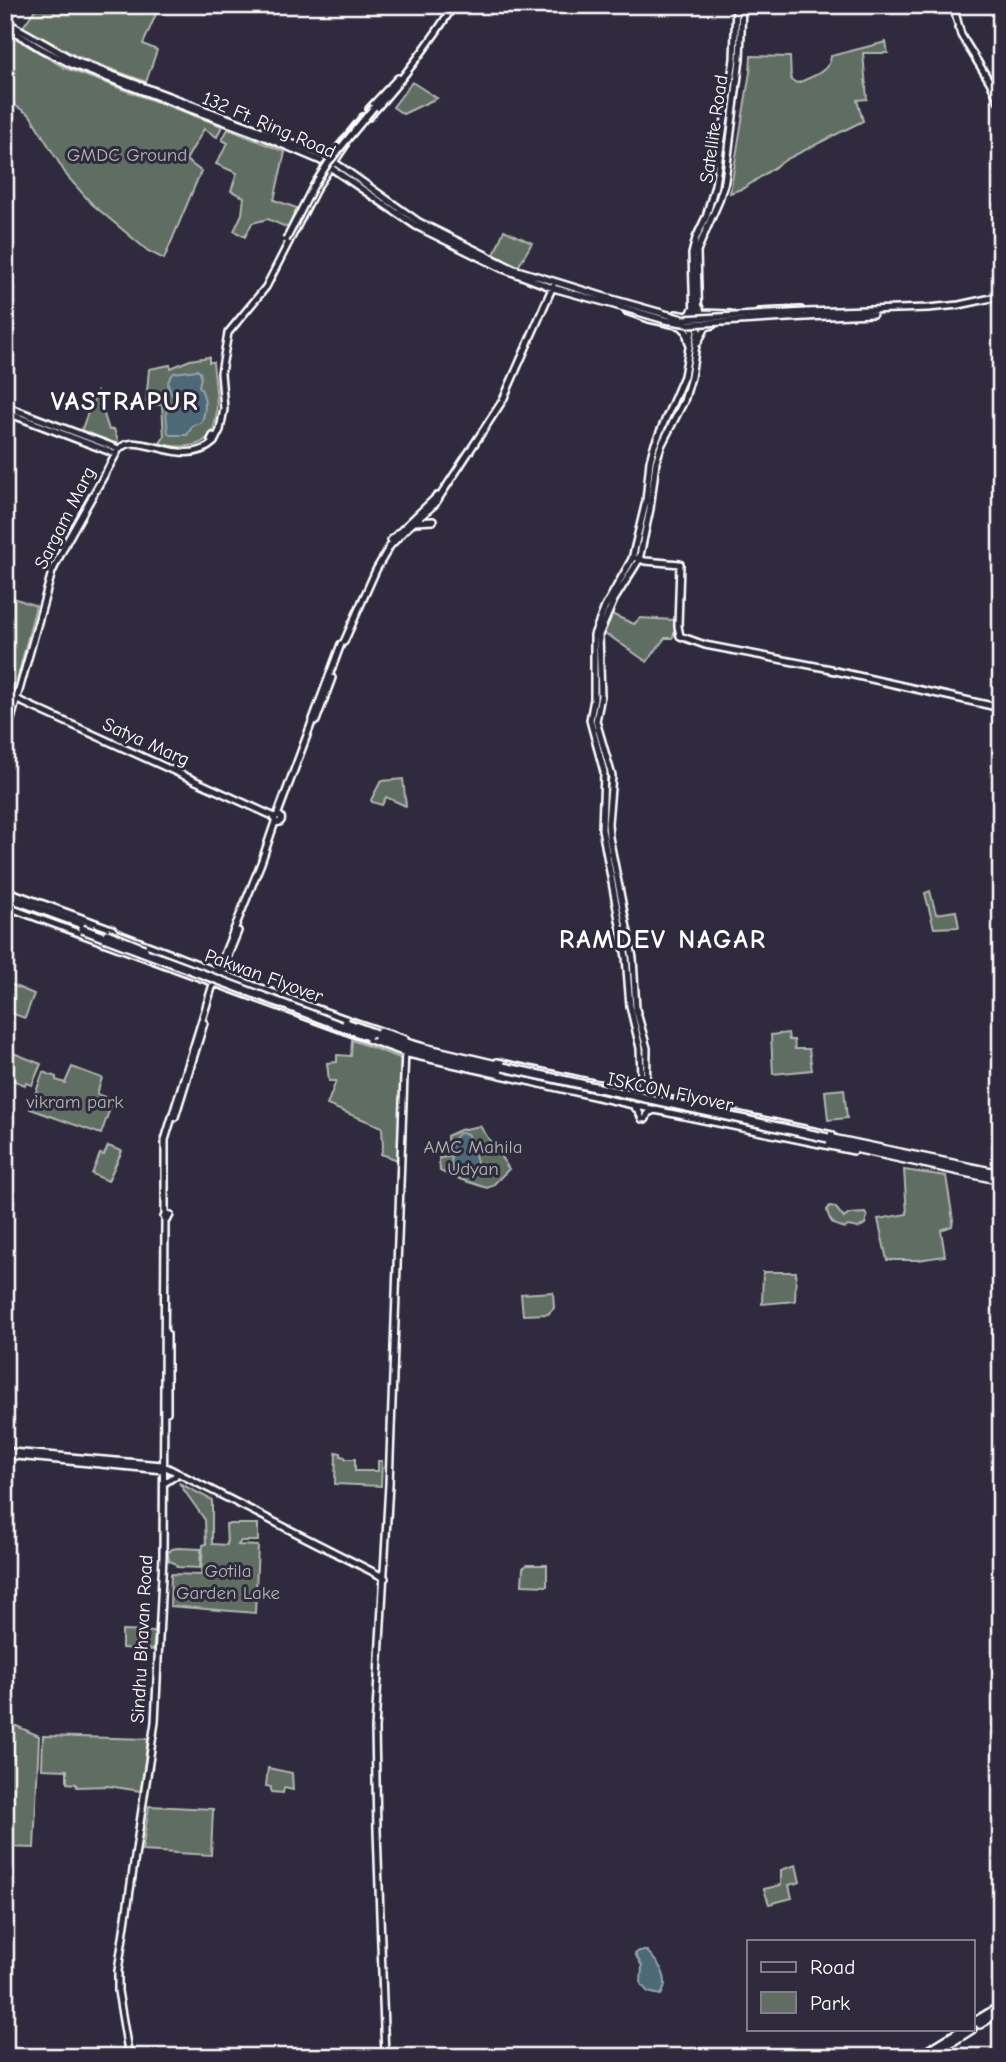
<svg xmlns="http://www.w3.org/2000/svg" width="1006" height="2062" viewBox="0 0 1006 2062" font-family="'Comic Neue',sans-serif">
<style>
.green{fill:#616d62;stroke:#b0b6b0;stroke-width:2}
.water{fill:#4e6877;stroke:#95a4ad;stroke-width:2}
.lines{fill:none;stroke-linecap:round;stroke-linejoin:round}
.major-casing{stroke:#fff;stroke-width:10}
.highway-casing{stroke:#fff;stroke-width:12}
.major{stroke:#2f2a3d;stroke-width:5}
.highway{stroke:#2f2a3d;stroke-width:7}
.major-bridge-casing{stroke:#fff;stroke-width:10;stroke-linecap:butt}
.highway-bridge-casing{stroke:#fff;stroke-width:12;stroke-linecap:butt}
.major-bridge{stroke:#2f2a3d;stroke-width:5}
.highway-bridge{stroke:#2f2a3d;stroke-width:7}
.labels{text-anchor:middle;dominant-baseline:central;stroke-width:6;stroke-linejoin:round;paint-order:stroke}
.street-label{font-size:19px;fill:#fff;stroke:#2f2a3d}
.park-label{font-size:19px;fill:#b0b6b0;stroke:#2f2a3d}
.district-label{font-size:26px;font-weight:bold;letter-spacing:2px;fill:#fff;stroke:#2f2a3d}
</style>
<rect width="100%" height="100%" fill="#2f2a3d"/>
<filter id="ink" filterUnits="userSpaceOnUse"><feTurbulence type="fractalNoise" baseFrequency=".0143" numOctaves="2"/><feDisplacementMap in="SourceGraphic" scale="14" xChannelSelector="R" yChannelSelector="G"/><feConvolveMatrix kernelMatrix="1 2 1 2 8 2 1 2 1" color-interpolation-filters="sRGB"/></filter>
<g filter="url(#ink)">
<path class="green" d="M 38,5 L 160,5 L 143,44 L 157,50 L 146,82 L 76,56 L 23,27 Z
M 10,35 L 65,68 L 222,126 L 217,137 L 204,129 L 186,160 L 201,171 L 164,259 L 148,251 L 92,204 L 67,176 L 30,115 L 5,99 L 5,41 Z
M 886,42 L 888,53 L 863,53 L 867,99 L 857,100 L 863,121 L 787,159 L 744,188 L 730,193 L 750,72 L 751,56 L 790,57 L 791,80 L 797,83 C 810,78 831,71 831,56 Z
M 412,82 L 437,98 L 403,114 L 393,107 Z
M 228,129 L 285,152 L 274,200 L 297,208 L 288,228 L 268,219 L 252,223 L 245,237 L 234,231 L 242,214 L 244,197 L 231,191 L 237,173 L 216,164 L 228,143 L 222,140 Z
M 504,230 L 532,243 L 518,267 L 494,255 Z
M 209,357 L 209,362 L 213,362 C 215,389 229,443 188,446 C 178,447 170,447 160,443 L 164,437 L 162,405 L 149,405 L 146,402 L 149,369 L 170,365 L 171,368 L 190,360 Z
M 97,392 L 109,430 L 114,429 L 118,441 L 114,446 L 80,434 L 90,407 Z
M 5,595 L 36,606 L 15,688 L 11,691 L 5,689 Z
M 609,613 L 634,624 L 640,618 L 674,620 L 674,635 L 672,638 L 665,638 L 647,662 L 611,637 L 601,633 Z
M 403,779 L 406,806 L 386,797 L 382,805 L 372,802 L 371,800 L 381,781 Z
M 930,891 L 936,914 L 956,911 L 959,927 L 934,928 L 925,893 Z
M 5,982 L 34,994 L 25,1018 L 5,1011 Z
M 788,1033 L 789,1040 L 794,1040 L 795,1049 L 809,1049 L 812,1070 L 773,1074 L 771,1035 Z
M 352,1040 L 403,1059 L 398,1160 L 381,1154 L 383,1147 L 382,1127 L 327,1105 L 336,1081 L 329,1081 L 327,1063 L 337,1062 L 337,1055 L 351,1056 Z
M 6,1050 L 41,1064 L 32,1085 L 26,1083 L 25,1085 L 5,1077 Z
M 72,1067 L 102,1078 L 97,1094 L 113,1100 L 101,1134 L 30,1109 L 43,1072 L 56,1077 L 56,1080 L 65,1083 Z
M 844,1089 L 847,1118 L 828,1120 L 825,1091 Z
M 480,1126 L 509,1169 L 492,1186 L 487,1188 L 453,1177 L 440,1171 L 439,1158 L 448,1157 L 447,1136 L 460,1130 Z
M 108,1146 L 122,1151 L 108,1181 L 92,1174 L 100,1154 L 104,1155 Z
M 904,1170 L 946,1176 L 953,1220 L 952,1226 L 941,1230 L 945,1256 L 918,1260 L 887,1260 L 878,1219 L 907,1214 Z
M 830,1206 L 835,1207 L 844,1218 L 849,1214 L 865,1213 L 867,1216 L 865,1224 L 858,1228 L 848,1226 L 845,1228 C 833,1225 830,1223 827,1210 Z
M 763,1272 L 796,1272 L 795,1301 L 762,1304 Z
M 553,1292 L 554,1308 L 548,1314 L 523,1315 L 521,1294 Z
M 336,1452 L 341,1453 L 341,1456 L 345,1457 L 346,1459 L 355,1459 L 355,1471 L 378,1471 L 378,1461 L 382,1461 L 381,1486 L 335,1484 Z
M 179,1483 L 212,1500 L 212,1544 L 227,1545 L 226,1524 L 258,1524 L 258,1541 L 241,1541 L 238,1545 L 258,1546 L 255,1613 L 170,1606 L 171,1574 L 201,1575 L 203,1545 L 206,1544 L 205,1520 Z
M 178,1548 L 201,1549 L 200,1568 L 177,1567 L 175,1563 L 169,1561 L 168,1553 L 172,1549 Z
M 527,1565 L 547,1565 L 547,1586 L 522,1585 L 523,1568 Z
M 122,1631 L 155,1632 L 153,1650 L 122,1648 Z
M 5,1721 L 39,1736 L 34,1848 L 5,1847 Z
M 43,1736 L 148,1739 L 141,1791 L 108,1786 L 77,1787 L 76,1784 L 67,1783 L 67,1770 L 42,1769 Z
M 268,1768 L 292,1773 L 293,1790 L 284,1788 L 283,1793 L 271,1792 L 271,1787 L 266,1786 Z
M 149,1806 L 213,1809 L 211,1855 L 142,1851 Z
M 796,1865 L 800,1882 L 789,1885 L 792,1898 L 769,1904 L 764,1889 L 781,1885 L 781,1870 Z"/>
<path class="water" d="M 197,370 L 200,372 L 201,378 L 199,386 C 206,396 207,410 201,423 L 193,425 L 187,435 L 171,435 L 168,433 L 166,411 L 175,404 C 175,391 160,387 174,373 Z
M 459,1133 L 468,1134 C 469,1148 479,1156 478,1171 C 472,1176 462,1176 454,1173 L 453,1170 C 450,1158 448,1141 459,1133 Z
M 639,1951 L 647,1951 C 658,1963 672,1978 661,1995 L 648,1992 L 641,1984 L 642,1966 L 635,1954 Z"/>
<g class="lines">
<defs>
<path id="major" d="M 953,5 L 961,35 L 990,82 L 1001,106
M 5,21 L 75,61 L 262,131 L 330,159 L 419,222 L 514,269 L 605,297
M 5,26 L 40,48 L 73,65 L 260,135 L 321,161 L 416,226 L 501,268 L 553,288 L 604,302
M 369,109 L 398,78
M 369,117 C 400,82 429,45 454,5
M 334,153 L 363,117
M 700,308 L 701,313 L 731,314
M 626,311 L 649,319 L 681,326 L 686,331 L 689,344
M 759,312 L 801,310
M 806,312 L 928,308 L 959,305 L 1001,296
M 676,314 L 687,316 L 691,313 L 693,308
M 806,317 L 873,314
M 698,342 L 706,327 L 713,325
M 5,406 L 119,449
M 5,412 L 116,454
M 213,436 L 216,438 L 214,442 L 211,440 Z
M 216,438 L 220,430 L 224,409 L 221,373 L 228,333 L 266,287 L 317,187 L 345,146
M 415,522 L 433,521
M 391,540 L 437,496
M 636,558 L 645,561 L 680,564 L 678,626 L 680,636 L 705,645 L 831,669
M 344,642 L 376,570 L 390,546 L 405,530 L 435,504 L 503,400 L 553,286
M 831,670 L 1001,708
M 5,691 L 22,702 L 275,817
M 316,721 L 332,678
M 5,741 L 52,572 L 67,541 L 119,449 C 140,429 183,471 214,442
M274.5 819a3.5 3.5 0 1 1 7 0a3.5 3.5 0 1 1-7 0Z
M 277,816 L 341,644
M 5,890 L 112,929 L 116,933 C 212,969 308,1008 405,1039
M 5,906 L 408,1054 L 655,1110 L 854,1151
M 217,972 L 261,863 L 275,822
M 217,983 L 238,931
M 497,1062 L 832,1135 L 834,1139
M 632,1104 L 639,1112 L 642,1119
M 642,1106 L 640,1048 L 630,1006 L 626,957 L 602,829 L 604,772 L 590,720 L 594,699 L 594,635 L 605,607 L 632,559 L 646,501 L 650,461 L 654,446 L 684,376 L 694,320 L 692,254 L 696,238 L 706,217 L 715,185 L 734,59 L 736,5
M 646,1107 L 647,1048 L 636,1009 L 633,958 L 609,837 L 608,823 L 612,776 L 596,721 L 601,696 L 599,635 L 614,600 L 639,560 L 650,509 L 656,462 L 661,446 L 684,401 L 691,377 L 699,326 L 697,251 L 718,203 L 725,181 L 740,59 L 742,5
M 175,1117 L 204,1023
M 646,1119 L 648,1113 L 655,1110
M 165,1214 L 165,1140 L 214,981
M 167,1214 L 170,1215 L 168,1219 L 164,1217 Z
M 167,1412 L 167,1334
M 10,1451 L 12,1454 L 9,1456 L 7,1454 Z
M 11,1452 L 162,1465 L 385,1578
M 16,1456 L 163,1470
M 166,1482 L 175,1476
M 129,2057 L 118,1991 L 118,1971 L 155,1722 L 163,1556 L 165,1218
M 385,2057 L 377,1830 L 375,1729 L 389,1484 L 405,1049"/>
<path id="highway" d="M 5,896 L 90,927
M 376,1034 L 424,1048 L 501,1066
M 368,1036 L 421,1053 L 503,1071
M 828,1138 L 1001,1174
M 827,1142 L 1001,1180
M 973,2023 L 1001,2006
M 980,2024 L 1001,2011
M 918,2057 L 964,2029
M 928,2057 L 972,2029"/>
</defs>
<use href="#major" class="major-casing"/>
<use href="#highway" class="highway-casing"/>
<use href="#major" class="major"/>
<use href="#highway" class="highway"/>
<defs>
<path id="major-bridge" d="M 286,240 L 313,187 L 328,163 L 374,107
M 605,297 L 683,319 L 806,312
M 604,302 L 665,320 L 689,324 L 806,317"/>
<path id="highway-bridge" d="M 82,929 L 368,1036
M 107,934 L 144,949
M 346,1023 L 376,1034
M 503,1067 L 828,1138"/>
</defs>
<use href="#major-bridge" class="major-bridge-casing"/>
<use href="#highway-bridge" class="highway-bridge-casing"/>
<use href="#major-bridge" class="major-bridge"/>
<use href="#highway-bridge" class="highway-bridge"/>
</g>
</g>
<g class="labels">
<g class="street-label">
<text transform="translate(269 125) rotate(23)">132 Ft. Ring Road</text>
<text transform="translate(714 129) rotate(-82)">Satellite Road</text>
<text transform="translate(65 518) rotate(-63)">Sargam Marg</text>
<text transform="translate(146 742) rotate(24)">Satya Marg</text>
<text transform="translate(264 976) rotate(20)">Pakwan Flyover</text>
<text transform="translate(670 1092) rotate(12)">ISKCON Flyover</text>
<text transform="translate(142 1639) rotate(-87)">Sindhu Bhavan Road</text>
</g>
<g class="park-label">
<text x="127" y="155">GMDC Ground</text>
<text x="75" y="1102">vikram park</text>
<text x="473" y="1147">AMC Mahila<tspan x="473" dy="22">Udyan</tspan></text>
<text x="228" y="1571">Gotila<tspan x="228" dy="22">Garden Lake</tspan></text>
</g>
<g class="district-label">
<text x="125" y="402">VASTRAPUR</text>
<text x="663" y="940">RAMDEV NAGAR</text>
</g>
</g>
<rect width="1006" height="2062" fill="none" stroke="#2f2a3d" stroke-width="28"/>
<rect x="14" y="14" width="978" height="2034" fill="none" stroke="#fff" stroke-width="2.5" filter="url(#ink)"/>
<rect x="747" y="1940" width="228" height="91" fill="#2f2a3d" stroke="#827f8b" stroke-width="2"/>
<rect x="761" y="1962" width="35" height="10" fill="#2f2a3d" stroke="#827f8b" stroke-width="2"/>
<text x="810" y="1974" font-size="21" fill="#ffffff">Road</text>
<rect x="761" y="1992" width="35" height="21" fill="#616d62" stroke="#827f8b" stroke-width="2"/>
<text x="810" y="2010" font-size="21" fill="#ffffff">Park</text>
</svg>
